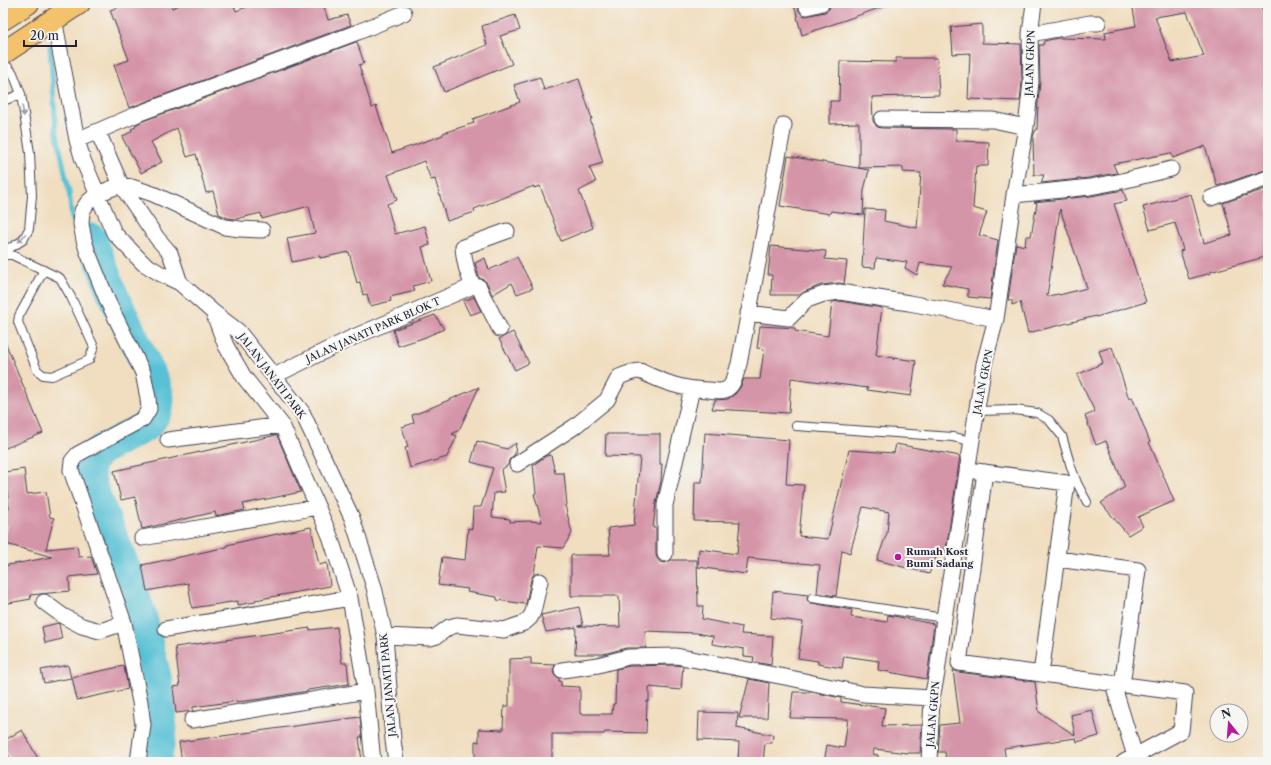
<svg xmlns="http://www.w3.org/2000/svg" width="1271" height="765" viewBox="0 0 1271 765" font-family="'Libre Caslon Text',serif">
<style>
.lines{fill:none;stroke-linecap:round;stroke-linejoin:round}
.stream{stroke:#58c1d5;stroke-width:5}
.river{stroke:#58c1d5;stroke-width:31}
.building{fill:#d595a8;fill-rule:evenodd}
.service-casing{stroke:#413e4f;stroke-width:10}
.minor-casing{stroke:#413e4f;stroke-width:17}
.trunk-casing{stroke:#413e4f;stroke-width:24}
.service{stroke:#fff;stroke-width:8}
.minor{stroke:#fff;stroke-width:15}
.trunk{stroke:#f4c26a;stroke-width:22}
.oneway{fill:#9c9ca7}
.poi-dot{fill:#b5179e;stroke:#f6f6f2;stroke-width:1.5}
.labels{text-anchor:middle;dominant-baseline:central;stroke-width:4;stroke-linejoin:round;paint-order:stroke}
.street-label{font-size:10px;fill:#22223b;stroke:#f6f6f2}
.poi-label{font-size:10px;font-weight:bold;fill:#22223b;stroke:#f6f6f2;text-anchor:start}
</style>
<rect width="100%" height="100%" fill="#f6f6f2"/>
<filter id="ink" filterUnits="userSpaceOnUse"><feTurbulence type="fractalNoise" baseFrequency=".025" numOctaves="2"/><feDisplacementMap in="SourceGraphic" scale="8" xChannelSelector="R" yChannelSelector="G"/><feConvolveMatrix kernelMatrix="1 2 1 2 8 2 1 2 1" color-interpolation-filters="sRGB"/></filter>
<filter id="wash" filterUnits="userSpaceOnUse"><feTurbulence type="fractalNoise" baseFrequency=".012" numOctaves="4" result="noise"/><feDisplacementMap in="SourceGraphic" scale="16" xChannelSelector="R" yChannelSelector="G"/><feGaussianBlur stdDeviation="0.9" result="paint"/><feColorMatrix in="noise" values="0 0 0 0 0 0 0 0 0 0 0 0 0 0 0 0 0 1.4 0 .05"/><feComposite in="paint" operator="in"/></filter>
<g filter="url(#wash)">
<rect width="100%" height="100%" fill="#f1dec0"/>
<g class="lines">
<path class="stream" d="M 50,47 L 56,129 L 69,192 L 72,220"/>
<path class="river" d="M 92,239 L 111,290 L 156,386 L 159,398 L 158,409 L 152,419 L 145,427 L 99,451 L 88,466 L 92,487 L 126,570 L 142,618 L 157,681 L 162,729 L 156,762"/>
</g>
<g id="blocks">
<path class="building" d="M 129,3 L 170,3 L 172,8 L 184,3 L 233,3 L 236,11 L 258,3 L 323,3 L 328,20 L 347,15 L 351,25 L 129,108 L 114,65 L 129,60 L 110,10 Z
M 793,3 L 799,3 L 798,10 L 801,14 L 805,16 L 825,12 L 829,9 L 831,3 L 888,3 L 888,5 L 802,35 L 797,17 L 798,16 Z
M 1132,3 L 1260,3 L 1262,9 L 1268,8 L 1268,169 L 1217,186 L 1205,146 L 1173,158 L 1171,153 L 1113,164 L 1117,173 L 1089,178 L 1041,183 L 1044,175 L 1034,175 L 1033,137 L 1035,131 L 1037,130 L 1038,102 L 1040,82 L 1039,45 L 1043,45 L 1044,41 L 1058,38 L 1106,39 L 1105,32 L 1136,26 ZM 1187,12 L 1204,56 L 1172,62 L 1155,17 Z
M 515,15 L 520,30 L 500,36 L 512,64 L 444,92 L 434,67 L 487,45 L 482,26 Z
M 982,24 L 982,43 L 1021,44 L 1022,82 L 1020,101 L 968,99 L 970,53 L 953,54 L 951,27 Z
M 356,42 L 357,42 L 364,63 L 359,65 L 372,108 L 376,106 L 392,153 L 443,135 L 443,133 L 474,123 L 473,119 L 520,102 L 514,85 L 540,77 L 544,90 L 579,79 L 592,119 L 590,119 L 603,163 L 589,167 L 596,182 L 579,191 L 593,228 L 561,241 L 540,186 L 534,188 L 534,186 L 474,209 L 475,212 L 447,221 L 435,179 L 431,180 L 424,161 L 388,175 L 397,200 L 387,204 L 395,234 L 425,226 L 430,245 L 422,247 L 431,281 L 413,286 L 415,291 L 390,297 L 391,301 L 370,306 L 367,294 L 363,295 L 360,282 L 357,283 L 349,252 L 320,258 L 320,256 L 292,262 L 287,238 L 315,233 L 309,206 L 262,219 L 261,213 L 236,219 L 228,218 L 219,214 L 213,191 L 206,193 L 196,154 L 187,157 L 177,128 L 151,142 L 162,162 L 141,173 L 122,137 L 132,131 L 131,129 L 136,127 L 135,125 L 143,121 Z
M 896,58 L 937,58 L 939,95 L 872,97 L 873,121 L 877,127 L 882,128 L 953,129 L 956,129 L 956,141 L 989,142 L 988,166 L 976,166 L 973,208 L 987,212 L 979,235 L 998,240 L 990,299 L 968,297 L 968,289 L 942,284 L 952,267 L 920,263 L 917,275 L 905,268 L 907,262 L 876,258 L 875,268 L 862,267 L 865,209 L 885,210 L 884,221 L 917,228 L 921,173 L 903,172 L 903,167 L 859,168 L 859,123 L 830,124 L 830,101 L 839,101 L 840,61 L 896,62 Z
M 788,156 L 869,170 L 864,190 L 863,215 L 831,211 L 830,214 L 780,206 Z
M 1268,188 L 1268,256 L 1210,272 L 1211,273 L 1189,279 L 1180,251 L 1183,250 L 1175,223 L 1150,230 L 1143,207 L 1191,194 L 1204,243 L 1232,235 L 1223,203 Z
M 1123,190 L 1127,201 L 1114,204 L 1146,302 L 1096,317 L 1096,316 L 1028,333 L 1020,302 L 1012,305 L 1012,300 L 1008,300 L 1016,244 L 1025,246 L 1026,236 L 1031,236 L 1037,203 L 1034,202 L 1091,196 ZM 1060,209 L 1087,288 L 1059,295 L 1059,294 L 1047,296 Z
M 771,246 L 826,251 L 825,259 L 847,261 L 844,284 L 839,283 L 821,285 L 804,292 L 800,295 L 771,295 L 772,275 L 768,275 Z
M 517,257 L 533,288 L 517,294 L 512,283 L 492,295 L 487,283 L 484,280 L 479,278 L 475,263 L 485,258 L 489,270 Z
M 474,297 L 481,311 L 470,315 L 463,301 Z
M 840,301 L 882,308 L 876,355 L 894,358 L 893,360 L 895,358 L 916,361 L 911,396 L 867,390 L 868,388 L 791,378 L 789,413 L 712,409 L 715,400 L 728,399 L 735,394 L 740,388 L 744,379 L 760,379 L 764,349 L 757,348 L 760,326 L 795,328 L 795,331 L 828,336 L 832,302 Z
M 435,315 L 444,329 L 423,338 L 398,346 L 393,330 Z
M 513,332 L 529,363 L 515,370 L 499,339 Z
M 3,337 L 43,433 L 3,449 Z
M 1112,347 L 1129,399 L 1132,397 L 1150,442 L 1149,442 L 1174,501 L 1138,517 L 1143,526 L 1128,535 L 1101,503 L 1125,487 L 1106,441 L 1096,445 L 1085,416 L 1095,412 L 1077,375 L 1103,363 L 1099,351 Z
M 479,387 L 469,409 L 468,410 L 468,411 L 459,430 L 452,434 L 457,436 L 447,457 L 410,468 L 405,448 L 408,447 L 402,427 L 414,423 L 412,415 L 421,412 Z
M 705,433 L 789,440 L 786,484 L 804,485 L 799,536 L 828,539 L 849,450 L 894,453 L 896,444 L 960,456 L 946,550 L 940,548 L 929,574 L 877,560 L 887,533 L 889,512 L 863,507 L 850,553 L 842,550 L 836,596 L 817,593 L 820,565 L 748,558 L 746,574 L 698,567 L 699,549 L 737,554 L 740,522 L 694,521 L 695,482 L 702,482 Z
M 606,434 L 660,434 L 660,464 L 662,464 L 661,481 L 656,503 L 653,528 L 656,528 L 656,554 L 657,558 L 660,562 L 665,563 L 671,560 L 697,560 L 698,606 L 703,606 L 702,619 L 742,627 L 741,634 L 773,636 L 771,665 L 753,662 L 754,657 L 744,656 L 744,649 L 712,644 L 713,636 L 697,633 L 645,631 L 646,648 L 626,648 L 603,654 L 575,654 L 576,627 L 546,632 L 541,615 L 579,607 L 583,625 L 578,626 L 620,627 L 619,596 L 571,596 L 571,555 L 610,555 L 608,528 L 634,525 L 640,457 L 605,456 Z
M 277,435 L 301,492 L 243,504 L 245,510 L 216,516 L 215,512 L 142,529 L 135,497 L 121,500 L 114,471 Z
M 477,441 L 507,449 L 516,443 L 515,454 L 509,460 L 508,465 L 501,470 L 505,492 L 494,493 L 492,517 L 510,519 L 510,522 L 529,521 L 542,522 L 534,494 L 536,493 L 533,465 L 546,456 L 551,455 L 555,473 L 564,473 L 567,505 L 565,505 L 572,533 L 563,548 L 538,546 L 534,574 L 531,579 L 526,604 L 497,600 L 497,597 L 467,592 L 468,589 L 438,585 L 442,557 L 465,560 L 468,528 L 472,529 L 473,507 L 481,507 L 493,468 L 471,462 Z
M 24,469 L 27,494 L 46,492 L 50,517 L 54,518 L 46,549 L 77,546 L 79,557 L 91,556 L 97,574 L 69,577 L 70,591 L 30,595 L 31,599 L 3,604 L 3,566 L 52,557 L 3,543 L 8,525 L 3,524 L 3,507 L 9,508 L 5,472 Z
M 311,527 L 319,565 L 327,563 L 330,586 L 255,600 L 255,602 L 238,605 L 238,601 L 192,608 L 188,583 L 147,591 L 142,565 L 227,547 L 227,545 L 253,539 Z
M 773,591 L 808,595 L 807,600 L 811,603 L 852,610 L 851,617 L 887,622 L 888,615 L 934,624 L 927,679 L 878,670 L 879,661 L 844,656 L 842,668 L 818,664 L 818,661 L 798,658 L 803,622 L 771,618 Z
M 58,623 L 59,624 L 62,639 L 45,643 L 42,627 Z
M 337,627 L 342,663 L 347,663 L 349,684 L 308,690 L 308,691 L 261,699 L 237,702 L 237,701 L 193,707 L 193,711 L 176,713 L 173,687 L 180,686 L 175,647 L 310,628 L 310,630 Z
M 531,658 L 531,664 L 555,665 L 553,672 L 555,676 L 559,678 L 559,681 L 561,681 L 561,686 L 580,687 L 580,714 L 612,714 L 613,704 L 615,704 L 616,669 L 629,666 L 675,665 L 683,666 L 681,690 L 649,687 L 649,701 L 647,701 L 646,733 L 605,732 L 604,734 L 552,734 L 552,762 L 475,762 L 475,741 L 479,742 L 479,729 L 503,730 L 504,706 L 509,706 L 509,659 Z
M 68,665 L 71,678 L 44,683 L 41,670 Z
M 124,666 L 128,689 L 77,700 L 72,677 Z
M 953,670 L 958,672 L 1035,682 L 1039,712 L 1075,735 L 1071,715 L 1092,710 L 1099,736 L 1077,742 L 1076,738 L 1004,748 L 1006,762 L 946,762 L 945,752 L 938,752 L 940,725 L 960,723 Z
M 749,679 L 769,683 L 767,718 L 739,718 Z
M 793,692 L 812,692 L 841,698 L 841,702 L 885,708 L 882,726 L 922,725 L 920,753 L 908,753 L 874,749 L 873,754 L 878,755 L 878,762 L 824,762 L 827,745 L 844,748 L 848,719 L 790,718 Z
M 699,712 L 738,713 L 737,728 L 773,735 L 772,743 L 765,743 L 763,762 L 738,762 L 739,742 L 698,740 Z
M 360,717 L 362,737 L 359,737 L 362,762 L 182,762 L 179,742 Z
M 22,730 L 40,762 L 12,762 L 3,746 L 3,741 Z"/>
</g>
</g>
<g filter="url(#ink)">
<use href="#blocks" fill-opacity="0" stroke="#413e4f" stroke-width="1"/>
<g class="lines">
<defs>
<path id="service" d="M 3,64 L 8,67 L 13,73 L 21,94 L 30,153 L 32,196 L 29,229 L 23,240 L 12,247 L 3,249
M 3,101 L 21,94
M 3,255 L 12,255 L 60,278 L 71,297 L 94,347 L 89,360 L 52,376 L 43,375 L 37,370 L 18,322 L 19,316 L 44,270
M 977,411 L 1015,410 L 1037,413 L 1049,420 L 1062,436 L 1071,467 L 1077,483 L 1087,502
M 796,426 L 953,437 L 971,441
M 812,598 L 944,618"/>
<path id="minor" d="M 807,7 L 822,3
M 54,19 L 77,140 L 83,160 L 114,233 L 143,263 L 161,274 L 180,283 L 213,312 L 238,331 L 302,412 L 352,518 L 374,587 L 385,636 L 393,740 L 396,762
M 1030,34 L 1090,23 L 1098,23
M 882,119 L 993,120 L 1026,127
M 98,132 L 121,185 L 157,238 L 170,253 L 180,283
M 77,140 L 140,113 L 358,32 L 404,13
M 1014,195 L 1090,187 L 1122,181 L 1171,169
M 1211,198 L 1268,178
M 473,286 L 479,287 L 484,298 L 500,329
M 213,312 L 226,346 L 244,377 L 282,425 L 330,536 L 350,598 L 366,691 L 373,762
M 748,313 L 789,318 L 807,300 L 824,294 L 840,292 L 909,303 L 996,319
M 274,376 L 349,339 L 473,286 C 467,273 464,261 463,247 L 507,231
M 168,440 L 282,425
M 517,464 L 574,427 L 607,400 L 619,377 C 626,374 633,371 640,371 C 665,383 681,389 709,390 C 715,391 722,392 727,389 C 735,384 736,372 739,364 L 784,125
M 976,471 L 1067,483 L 1041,674
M 985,472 L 959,663 L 1185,693 L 1181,731 L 1124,762
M 142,538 L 317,507
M 665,554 L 665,505 L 692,389
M 1057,559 L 1138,570 L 1122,685
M 44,602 L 63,616 L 82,626 L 100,631 L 124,623
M 166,629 L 350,598
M 385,636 L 430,638 L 437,636 L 449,627 L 457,625 L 504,630 L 524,623 L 530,618 L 533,612 L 540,581
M 562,670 L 598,665 L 628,657 L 676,656 L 795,679 L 863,694 L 932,698
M 1113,684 L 1135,756
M 192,720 L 366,691
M 138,762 L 143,725 L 140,702 L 124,623 L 71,470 L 72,461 L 78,454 L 143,419 L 149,409 L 148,398 L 143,373 L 108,302 L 87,250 L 84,240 L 81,224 L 82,211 L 88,202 L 97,194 L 121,185 L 132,187 L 153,194 L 225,227 L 240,229 L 262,230
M 929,762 L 932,698 L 937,673 L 944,618 L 984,364 L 996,319 L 1014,195 L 1026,127 L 1031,82 L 1030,34 L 1034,3"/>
<path id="trunk" d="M 3,19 L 28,3
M 3,53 L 79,3"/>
</defs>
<use href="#service" class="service-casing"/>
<use href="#minor" class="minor-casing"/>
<use href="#trunk" class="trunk-casing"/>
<use href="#service" class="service"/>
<use href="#minor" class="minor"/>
<use href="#trunk" class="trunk"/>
</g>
<defs><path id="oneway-solid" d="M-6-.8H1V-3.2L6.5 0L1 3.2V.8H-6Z"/></defs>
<g class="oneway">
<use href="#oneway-solid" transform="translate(23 111) rotate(81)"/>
<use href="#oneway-solid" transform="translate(22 238) rotate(131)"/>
</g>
</g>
<circle class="poi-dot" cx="898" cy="557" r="4"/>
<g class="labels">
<g class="street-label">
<text transform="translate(1030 63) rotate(-88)">JALAN GKPN</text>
<text transform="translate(373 330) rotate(-24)">JALAN JANATI PARK BLOK T</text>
<text transform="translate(272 376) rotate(53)">JALAN JANATI PARK</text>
<text transform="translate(983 382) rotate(-79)">JALAN GKPN</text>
<text transform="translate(388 685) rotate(-95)">JALAN JANATI PARK</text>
<text transform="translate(933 714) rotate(-85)">JALAN GKPN</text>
</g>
<g class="poi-label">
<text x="906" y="551">Rumah Kost<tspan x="906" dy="12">Bumi Sadang</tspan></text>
</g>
</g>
<rect width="1271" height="765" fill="none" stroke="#f6f6f2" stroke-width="16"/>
<g transform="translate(1229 723) rotate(343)"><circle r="19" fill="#f6f6f2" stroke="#a1a1a9"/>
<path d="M0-3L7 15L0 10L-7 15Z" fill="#b5179e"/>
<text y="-6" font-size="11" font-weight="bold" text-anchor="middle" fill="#22223b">N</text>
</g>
<path d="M24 40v6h52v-6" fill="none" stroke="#22223b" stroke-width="2"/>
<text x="30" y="40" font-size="12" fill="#22223b" stroke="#f6f6f2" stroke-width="3" paint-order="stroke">20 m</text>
</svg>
